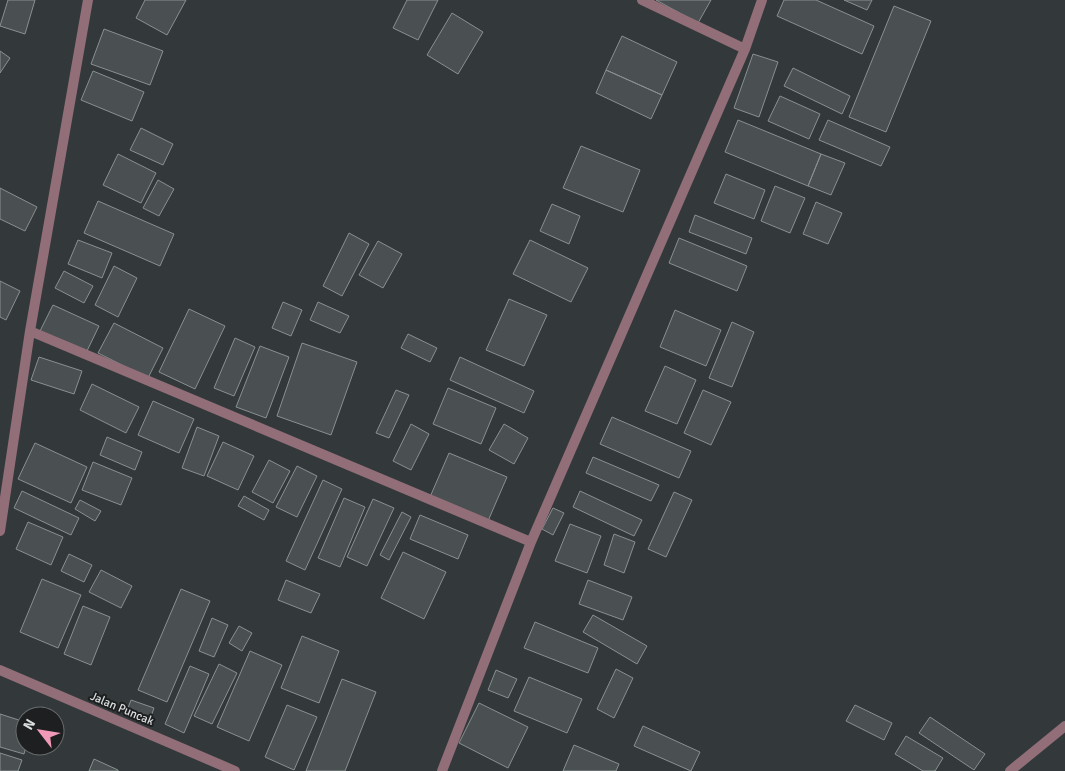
<svg xmlns="http://www.w3.org/2000/svg" width="1065" height="771" viewBox="0 0 1065 771" font-family="Signika,sans-serif">
<style>
.building{fill:#4a5051;stroke:#899091}
.lines{fill:none;stroke-linecap:round;stroke-linejoin:round}
.minor{stroke:#926e79;stroke-width:10}
.tertiary{stroke:#926e79;stroke-width:10}
.labels{text-anchor:middle;dominant-baseline:central;stroke-width:4;stroke-linejoin:round;paint-order:stroke}
.street-label{font-size:12px;fill:#dbdfdf;stroke:#1d1f20}
</style>
<rect width="100%" height="100%" fill="#33393a"/>
<path class="building" d="M 8,0 L 35,0 L 25,34 L 0,26 Z
M 145,0 L 186,0 L 167,35 L 136,18 Z
M 407,0 L 438,0 L 418,40 L 393,28 Z
M 656,0 L 711,0 L 698,23 Z
M 784,0 L 816,0 L 874,26 L 862,54 L 777,16 Z
M 844,0 L 872,0 L 867,10 Z
M 894,6 L 931,21 L 886,132 L 849,117 Z
M 452,13 L 483,32 L 458,74 L 427,55 Z
M 104,29 L 163,51 L 150,85 L 91,64 Z
M 622,36 L 677,62 L 662,95 L 606,70 Z
M 0,51 L 10,58 L 0,73 Z
M 753,54 L 778,62 L 759,117 L 734,108 Z
M 793,68 L 850,96 L 842,114 L 784,86 Z
M 606,70 L 662,95 L 651,119 L 596,93 Z
M 93,71 L 144,92 L 132,121 L 81,100 Z
M 780,96 L 820,114 L 809,139 L 768,121 Z
M 738,120 L 821,154 L 808,186 L 725,152 Z
M 828,120 L 890,147 L 881,166 L 819,140 Z
M 141,128 L 173,144 L 163,165 L 130,150 Z
M 581,146 L 640,170 L 623,212 L 563,188 Z
M 118,154 L 156,173 L 141,203 L 103,185 Z
M 821,154 L 845,163 L 831,195 L 808,186 Z
M 726,174 L 765,190 L 754,219 L 714,203 Z
M 158,180 L 174,189 L 159,216 L 143,208 Z
M 775,186 L 805,198 L 790,233 L 761,221 Z
M 0,188 L 37,207 L 25,231 L 0,219 Z
M 98,201 L 174,234 L 160,266 L 84,233 Z
M 816,202 L 842,213 L 828,244 L 803,234 Z
M 552,204 L 580,216 L 569,244 L 540,231 Z
M 695,215 L 752,238 L 746,254 L 689,232 Z
M 349,233 L 369,244 L 342,296 L 323,286 Z
M 679,238 L 747,266 L 737,291 L 669,263 Z
M 78,240 L 112,253 L 102,278 L 68,264 Z
M 530,240 L 588,268 L 571,302 L 513,274 Z
M 378,241 L 402,254 L 383,288 L 359,275 Z
M 114,266 L 137,278 L 118,317 L 95,305 Z
M 64,271 L 93,286 L 84,303 L 55,288 Z
M 0,281 L 20,291 L 6,320 L 0,317 Z
M 509,299 L 547,315 L 524,366 L 486,350 Z
M 283,302 L 302,310 L 291,336 L 272,328 Z
M 318,302 L 349,316 L 340,333 L 310,320 Z
M 53,305 L 99,326 L 86,353 L 40,331 Z
M 189,309 L 225,326 L 195,389 L 159,372 Z
M 675,310 L 721,330 L 706,366 L 660,347 Z
M 732,322 L 754,332 L 732,387 L 709,378 Z
M 114,323 L 163,348 L 148,378 L 98,353 Z
M 408,334 L 437,348 L 430,362 L 401,348 Z
M 235,338 L 255,347 L 234,396 L 214,388 Z
M 302,343 L 357,362 L 331,435 L 277,416 Z
M 260,346 L 289,357 L 266,418 L 236,407 Z
M 39,357 L 82,371 L 74,394 L 31,380 Z
M 460,357 L 534,391 L 524,413 L 450,380 Z
M 665,366 L 696,380 L 677,424 L 645,411 Z
M 92,384 L 139,407 L 126,433 L 80,410 Z
M 448,388 L 496,408 L 481,444 L 433,424 Z
M 396,390 L 409,395 L 389,438 L 376,433 Z
M 703,390 L 731,402 L 711,445 L 684,433 Z
M 153,401 L 194,419 L 179,453 L 138,435 Z
M 612,417 L 691,451 L 679,478 L 600,444 Z
M 411,424 L 429,434 L 411,470 L 393,461 Z
M 504,424 L 528,438 L 514,464 L 489,450 Z
M 197,427 L 219,436 L 204,476 L 182,468 Z
M 107,437 L 142,452 L 135,470 L 100,455 Z
M 223,442 L 254,456 L 238,490 L 207,476 Z
M 35,443 L 87,467 L 71,503 L 18,479 Z
M 449,453 L 507,477 L 488,521 L 430,497 Z
M 593,457 L 659,485 L 651,501 L 586,473 Z
M 269,460 L 290,471 L 273,503 L 252,492 Z
M 93,462 L 132,478 L 121,505 L 82,490 Z
M 297,466 L 317,476 L 297,517 L 276,507 Z
M 323,480 L 342,489 L 305,570 L 286,561 Z
M 22,491 L 79,518 L 71,535 L 14,508 Z
M 580,491 L 642,520 L 634,536 L 573,507 Z
M 674,492 L 692,500 L 666,557 L 648,549 Z
M 244,496 L 269,510 L 264,520 L 238,506 Z
M 344,498 L 365,507 L 340,567 L 318,558 Z
M 373,499 L 394,508 L 367,566 L 347,557 Z
M 80,500 L 101,511 L 95,521 L 75,509 Z
M 553,508 L 564,513 L 553,535 L 542,529 Z
M 402,512 L 411,517 L 389,560 L 380,555 Z
M 420,515 L 468,535 L 458,559 L 410,539 Z
M 28,522 L 63,537 L 51,565 L 16,549 Z
M 570,524 L 601,536 L 587,573 L 555,561 Z
M 614,534 L 635,542 L 624,573 L 604,565 Z
M 403,552 L 446,572 L 424,619 L 381,598 Z
M 69,554 L 92,565 L 84,582 L 61,571 Z
M 101,570 L 132,586 L 121,608 L 89,592 Z
M 42,579 L 81,595 L 58,648 L 20,632 Z
M 286,580 L 320,594 L 311,613 L 278,600 Z
M 588,580 L 632,597 L 623,620 L 579,604 Z
M 181,589 L 210,601 L 167,702 L 138,690 Z
M 83,606 L 110,617 L 91,665 L 64,654 Z
M 593,615 L 647,646 L 637,664 L 583,632 Z
M 212,618 L 228,625 L 214,657 L 199,651 Z
M 535,622 L 598,648 L 588,673 L 524,648 Z
M 239,626 L 252,633 L 242,651 L 229,643 Z
M 302,636 L 339,651 L 319,703 L 281,688 Z
M 250,651 L 282,665 L 249,741 L 217,727 Z
M 219,664 L 237,673 L 212,724 L 194,716 Z
M 190,666 L 209,674 L 184,733 L 165,724 Z
M 616,669 L 633,678 L 614,718 L 597,709 Z
M 496,670 L 517,679 L 508,698 L 488,690 Z
M 529,677 L 582,699 L 567,733 L 514,711 Z
M 342,679 L 376,692 L 345,771 L 306,771 Z
M 131,700 L 154,708 L 149,722 L 126,713 Z
M 479,703 L 528,727 L 508,768 L 459,743 Z
M 287,705 L 317,717 L 294,770 L 265,757 Z
M 855,705 L 892,723 L 884,740 L 846,721 Z
M 0,714 L 25,722 L 25,746 L 26,746 L 24,754 L 0,747 Z
M 930,717 L 985,754 L 974,770 L 919,733 Z
M 643,726 L 700,752 L 691,771 L 634,746 Z
M 906,736 L 943,758 L 935,771 L 923,771 L 895,754 Z
M 574,745 L 619,764 L 616,771 L 563,771 Z
M 0,753 L 22,760 L 18,771 L 0,771 Z
M 94,759 L 118,770 L 118,771 L 89,771 Z"/>
<g class="lines">
<path class="minor" d="M 642,0 L 745,49
M 30,331 L 531,542
M 0,531 L 30,331 L 88,0
M 442,771 L 531,542 L 745,49 L 762,0
M 1010,771 L 1065,726"/>
<path class="tertiary" d="M 0,670 L 235,771"/>
</g>
<g class="labels">
<g class="street-label">
<text transform="translate(122 709) rotate(23)">Jalan Puncak</text>
</g>
</g>
<g transform="translate(40 731) rotate(301)"><circle r="24" fill="#1d1f20" stroke="#696c6c"/>
<path d="M0-4L9 19L0 12L-9 19Z" fill="#f09ab7"/>
<text y="-8" font-size="14" font-weight="bold" text-anchor="middle" fill="#dbdfdf">N</text>
</g>
</svg>
